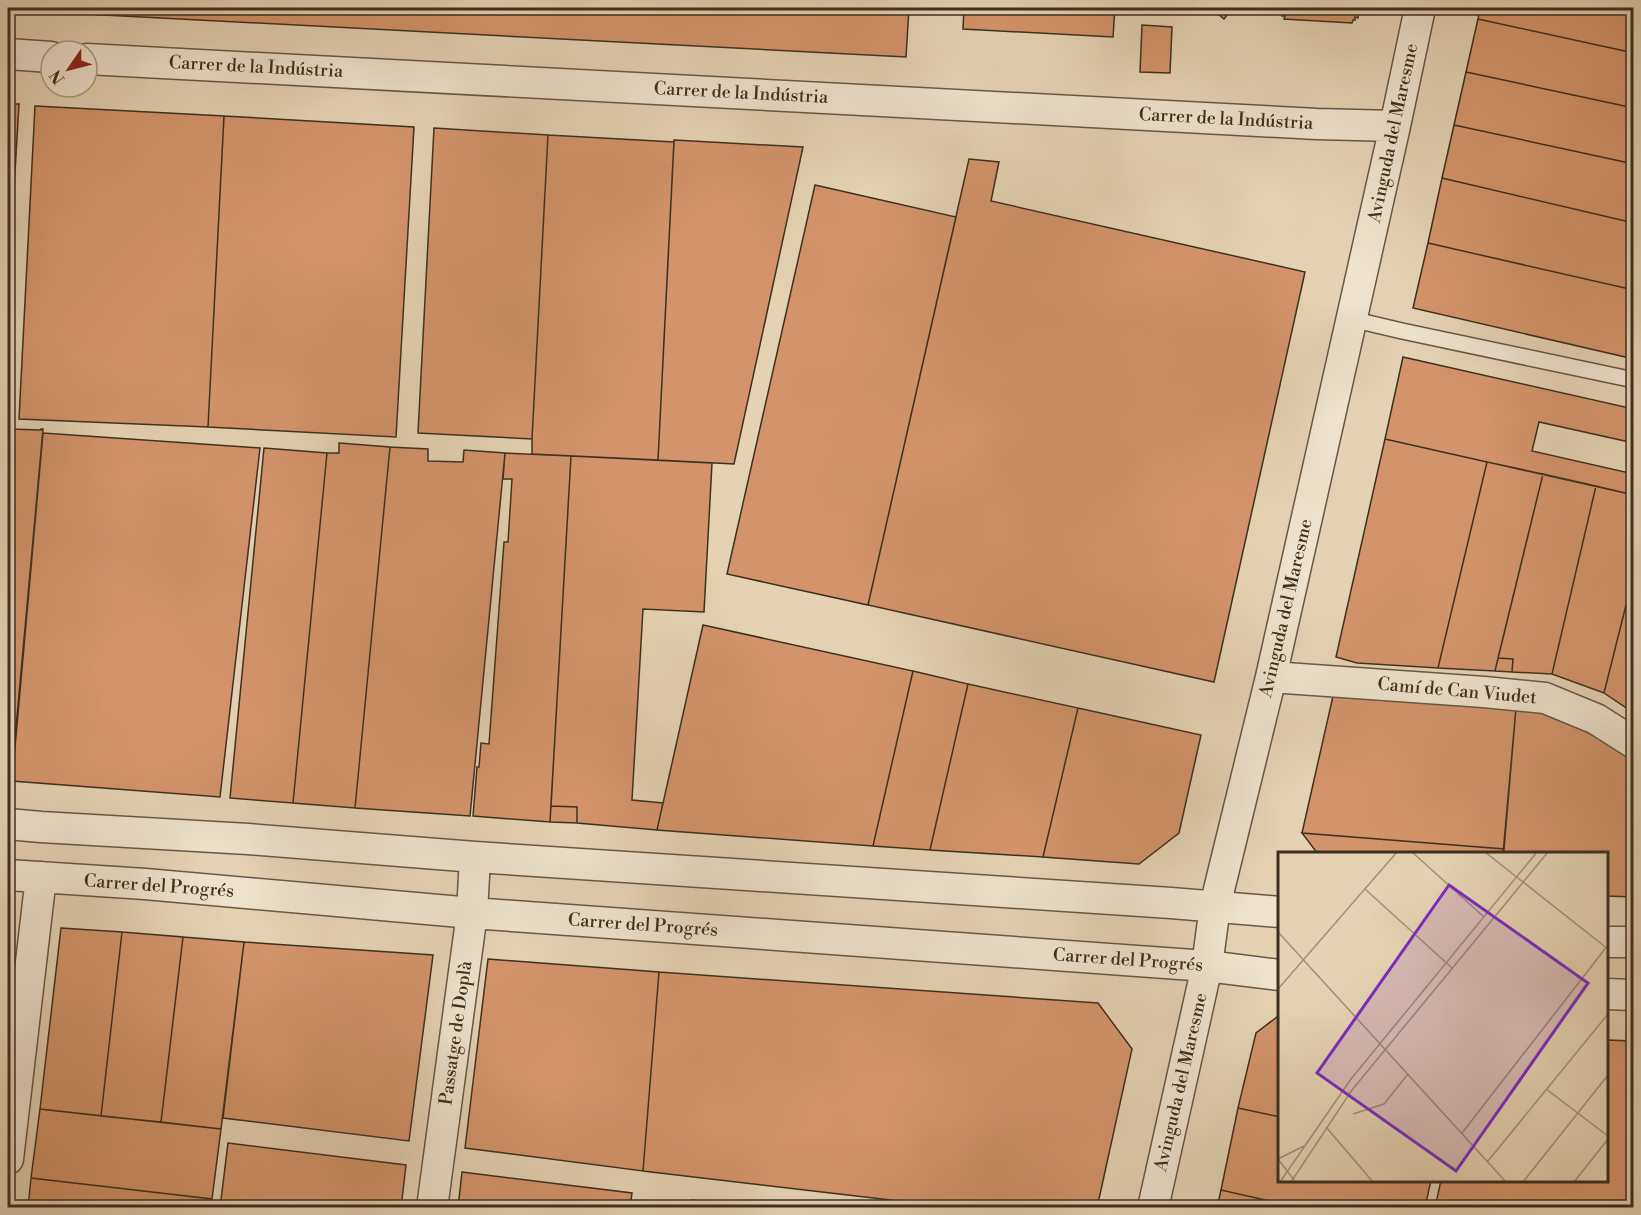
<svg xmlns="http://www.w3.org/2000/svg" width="1641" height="1215" viewBox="0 0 1641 1215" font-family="'Libre Bodoni',serif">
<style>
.building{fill:#d4946b;stroke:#3d3021;stroke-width:1.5}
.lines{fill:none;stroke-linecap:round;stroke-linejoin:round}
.service-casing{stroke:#675845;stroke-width:18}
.minor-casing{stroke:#675845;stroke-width:33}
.service{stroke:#ede2cd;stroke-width:15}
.minor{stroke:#ede2cd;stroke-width:30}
.labels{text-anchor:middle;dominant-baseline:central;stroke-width:4.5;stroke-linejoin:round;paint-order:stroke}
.street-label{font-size:18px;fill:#3d3021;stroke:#ede2cd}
.inset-road{fill:none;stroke:#a19178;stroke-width:1.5}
.view{fill:#7b2cbf;fill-opacity:0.15;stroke:#7b2cbf;stroke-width:3}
.inset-edge{fill:none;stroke:#3d3021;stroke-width:3}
</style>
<rect width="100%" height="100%" fill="#e4d2b2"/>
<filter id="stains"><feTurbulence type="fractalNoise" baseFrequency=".00333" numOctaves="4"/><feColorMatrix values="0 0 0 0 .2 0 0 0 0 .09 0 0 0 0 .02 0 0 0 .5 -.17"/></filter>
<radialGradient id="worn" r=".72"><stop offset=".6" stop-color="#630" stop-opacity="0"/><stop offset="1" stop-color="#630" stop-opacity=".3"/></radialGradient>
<path class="building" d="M 8,8 L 37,8 L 37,12 L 8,10 Z
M 48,8 L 909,8 L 906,57 L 47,12 Z
M 964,8 L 1115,8 L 1113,37 L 963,29 Z
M 1211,8 L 1233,8 L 1224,19 Z
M 1271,8 L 1359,8 L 1358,18 L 1355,17 L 1355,20 L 1353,20 L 1352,23 L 1284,19 L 1285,16 L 1282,16 L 1282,13 L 1278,13 Z
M 1480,8 L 1634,8 L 1634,53 L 1478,19 Z
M 1478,19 L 1634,53 L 1634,108 L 1466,72 Z
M 1142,25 L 1172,27 L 1170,73 L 1140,72 Z
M 1466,72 L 1634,108 L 1634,164 L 1454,125 Z
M 8,104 L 19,104 L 8,290 Z
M 35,106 L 224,116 L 208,427 L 19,419 Z
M 224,116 L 414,127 L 396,437 L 208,427 Z
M 1454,125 L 1634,164 L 1634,223 L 1442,178 Z
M 434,128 L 548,135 L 532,439 L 418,433 Z
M 548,135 L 674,142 L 658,460 L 532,454 L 532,439 Z
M 674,140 L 803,147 L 734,464 L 658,460 Z
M 969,159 L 999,162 L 991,201 L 1305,272 L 1214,682 L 868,605 Z
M 1442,178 L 1634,223 L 1634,290 L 1428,243 Z
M 815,185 L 956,217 L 868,605 L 727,574 Z
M 1428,243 L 1634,290 L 1634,359 L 1413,308 Z
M 1403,357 L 1634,409 L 1634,443 L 1539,422 L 1532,451 L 1634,474 L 1634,495 L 1385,439 Z
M 8,396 L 10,396 L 9,429 L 41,430 L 41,429 L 43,429 L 11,783 L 8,783 Z
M 43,433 L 260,448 L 220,797 L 12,781 Z
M 1385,439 L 1487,462 L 1438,668 L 1357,663 L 1336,657 Z
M 339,443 L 390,447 L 355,808 L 293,803 L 327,453 L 339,453 Z
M 390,447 L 428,449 L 428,461 L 463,462 L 464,450 L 505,453 L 470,816 L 355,808 Z
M 264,448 L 327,453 L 293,803 L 230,798 Z
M 505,453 L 571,456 L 550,822 L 473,816 L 477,767 L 479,767 L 481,743 L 489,744 L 504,542 L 508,542 L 512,479 L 503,479 Z
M 571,456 L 712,463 L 704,612 L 643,609 L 632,800 L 663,803 L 657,830 L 577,823 L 577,807 L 551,806 Z
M 1487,462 L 1543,474 L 1495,671 L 1438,668 Z
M 1543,474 L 1596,486 L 1552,674 L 1512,672 L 1513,659 L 1498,658 Z
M 1596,486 L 1634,495 L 1634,573 L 1604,693 L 1552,674 Z
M 1634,573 L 1634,713 L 1604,693 Z
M 703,625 L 913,671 L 873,846 L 657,830 Z
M 1498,658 L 1513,659 L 1512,672 L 1495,671 Z
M 913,671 L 968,684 L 930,850 L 873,846 Z
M 968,684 L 1078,708 L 1043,857 L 930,850 Z
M 1333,696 L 1516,708 L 1504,849 L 1302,833 Z
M 1078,708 L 1201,735 L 1179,833 L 1139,864 L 1043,857 Z
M 1516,708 L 1533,709 L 1573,725 L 1634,756 L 1634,897 L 1606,896 L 1606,854 L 1503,854 Z
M 551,806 L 577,807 L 577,823 L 550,822 Z
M 1302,833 L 1504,849 L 1503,854 L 1318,854 Z
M 61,928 L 122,932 L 101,1116 L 40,1109 Z
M 122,932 L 183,937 L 161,1122 L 101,1116 Z
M 183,937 L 244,942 L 221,1129 L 161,1122 Z
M 244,942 L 433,955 L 409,1141 L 223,1118 Z
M 488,959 L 659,972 L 643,1171 L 465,1148 Z
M 659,972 L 1098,1003 L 1132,1049 L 1097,1208 L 959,1208 L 643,1171 Z
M 1277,1017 L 1280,1017 L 1280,1117 L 1238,1108 L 1256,1033 Z
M 1606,1040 L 1634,1041 L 1634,1208 L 1435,1208 L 1441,1180 L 1606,1180 Z
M 1238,1108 L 1280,1117 L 1280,1180 L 1431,1180 L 1425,1208 L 1301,1208 L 1221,1190 Z
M 40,1109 L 221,1129 L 212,1199 L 31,1178 Z
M 228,1143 L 406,1165 L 401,1208 L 220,1208 Z
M 462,1172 L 632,1193 L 630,1208 L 458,1208 Z
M 31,1178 L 212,1199 L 211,1208 L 28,1208 Z
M 1221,1190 L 1301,1208 L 1217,1208 Z
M 692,1200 L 757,1208 L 691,1208 Z"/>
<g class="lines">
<defs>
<path id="service" d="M 1351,319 L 1402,331 L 1634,380"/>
<path id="minor" d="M 8,54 L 51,57
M 87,59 L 1317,124 L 1395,126
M 1271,677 L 1484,692 L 1545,698 L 1596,719 L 1634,743
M 8,824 L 41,827 L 248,839 L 475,857 L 1171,903 L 1280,912
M 8,875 L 145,884 L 472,913 L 1207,966 L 1280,975
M 1606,942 L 1634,942
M 1606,994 L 1634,995
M 8,1159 L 41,877
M 432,1208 L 472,913 L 475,857
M 1153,1208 L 1207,966 L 1215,906 L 1271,677 L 1395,126 L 1420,8"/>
</defs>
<use href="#service" class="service-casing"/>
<use href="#minor" class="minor-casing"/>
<use href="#service" class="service"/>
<use href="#minor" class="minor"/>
</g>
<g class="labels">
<g class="street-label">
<text transform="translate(256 67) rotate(3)">Carrer de la Indústria</text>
<text transform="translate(741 93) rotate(3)">Carrer de la Indústria</text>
<text transform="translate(1226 119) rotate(3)">Carrer de la Indústria</text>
<text transform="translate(1393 133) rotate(-78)">Avinguda del Maresme</text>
<text transform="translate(1286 608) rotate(-77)">Avinguda del Maresme</text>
<text transform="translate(1457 691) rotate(5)">Camí de Can Viudet</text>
<text transform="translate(159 886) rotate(4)">Carrer del Progrés</text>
<text transform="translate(643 925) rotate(4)">Carrer del Progrés</text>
<text transform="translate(1128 960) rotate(4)">Carrer del Progrés</text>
<text transform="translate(456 1033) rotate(-82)">Passatge de Doplà</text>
<text transform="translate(1181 1082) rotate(-77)">Avinguda del Maresme</text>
</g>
</g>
<g transform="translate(1278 852)">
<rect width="330" height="330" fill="#e4d2b2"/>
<path class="inset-road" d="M 134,0 L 206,65M 207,0 L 330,97M 87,37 L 174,116M 0,80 L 228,330M 0,137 L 119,0M 268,237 L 330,284M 75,262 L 106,252 L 130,222M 48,275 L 95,330M 184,281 L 330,93M 0,307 L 26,294M 0,307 L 16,328M 210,309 L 330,162M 2,330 L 73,227 L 259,0M 13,330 L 74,238 L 270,0M 245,330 L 330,223M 296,330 L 330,287"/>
<path class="view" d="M 171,33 L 310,131 L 178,319 L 39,221 Z"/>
<rect width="330" height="330" class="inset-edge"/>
</g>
<rect width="1641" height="1215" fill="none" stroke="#e4d2b2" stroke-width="30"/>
<rect x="9" y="9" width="1623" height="1197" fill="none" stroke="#3d3021" stroke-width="3"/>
<rect x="15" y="15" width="1611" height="1185" fill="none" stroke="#3d3021" stroke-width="1.5"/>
<g transform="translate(69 69) rotate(235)"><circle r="28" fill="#ede2cd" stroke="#a79b88" stroke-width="1.5"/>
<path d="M0-4.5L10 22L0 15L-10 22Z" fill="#8f2418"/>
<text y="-9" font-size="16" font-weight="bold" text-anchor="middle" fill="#3d3021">N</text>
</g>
<rect width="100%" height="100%" filter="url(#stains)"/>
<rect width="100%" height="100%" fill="url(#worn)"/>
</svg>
